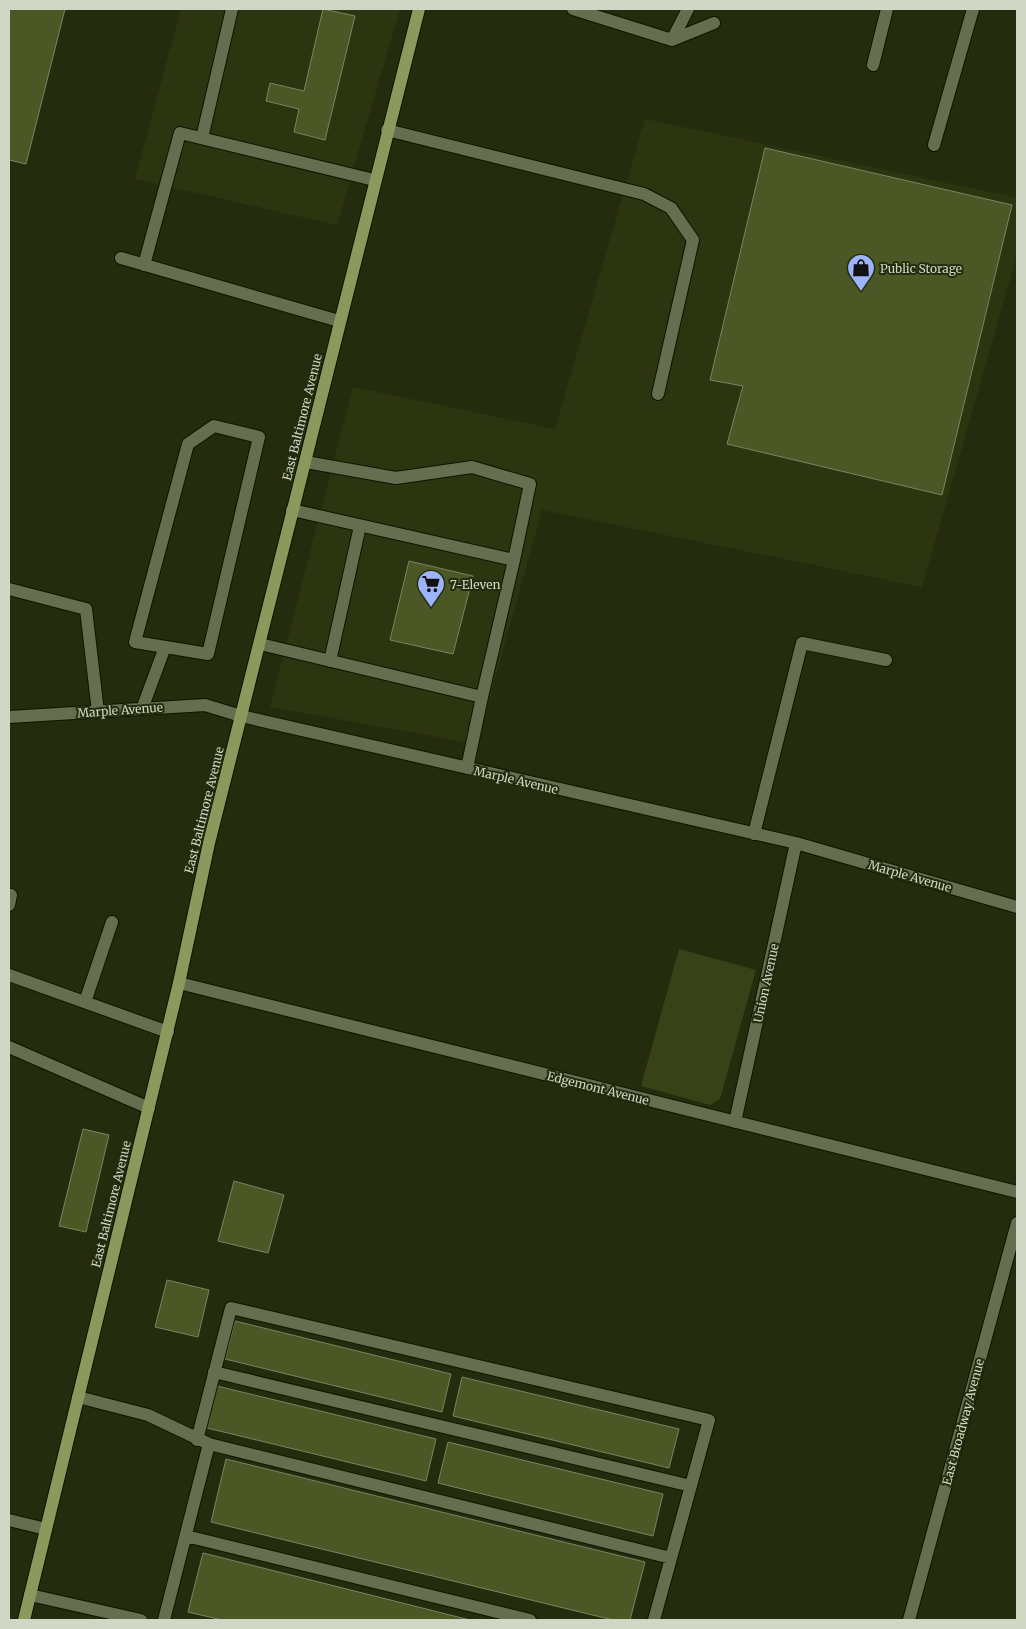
<svg xmlns="http://www.w3.org/2000/svg" width="1026" height="1629" viewBox="0 0 1026 1629" font-family="Merriweather,serif">
<style>
.built{fill:#2d3510}
.green{fill:#394217}
.building{fill:#4c5726;stroke:#7b8363}
.lines{fill:none;stroke-linecap:round;stroke-linejoin:round}
.minor-casing{stroke:#0e1400;stroke-width:14}
.major-casing{stroke:#0e1400;stroke-width:14}
.minor{stroke:#666e4f;stroke-width:12}
.major{stroke:#8b9a5c;stroke-width:12}
.labels{text-anchor:middle;dominant-baseline:central;stroke-width:4;stroke-linejoin:round;paint-order:stroke}
.poi-label{font-size:12px;fill:#d1d6c5;stroke:#252c0e;text-anchor:start}
.street-label{font-size:12px;fill:#d1d6c5;stroke:#252c0e}
</style>
<rect width="100%" height="100%" fill="#252c0e"/>
<path class="built" d="M 181,9 L 400,9 L 337,225 L 135,179 Z
M 645,119 L 1017,198 L 1017,255 L 922,587 L 542,510 L 477,744 L 270,707 L 353,387 L 555,429 Z"/>
<path class="green" d="M 679,949 L 756,970 L 720,1099 L 710,1105 L 641,1086 Z"/>
<path class="building" d="M 9,9 L 65,9 L 26,164 L 9,160 Z
M 323,9 L 355,16 L 325,140 L 294,132 L 299,109 L 266,101 L 270,83 L 304,91 Z
M 765,148 L 1012,205 L 942,495 L 727,444 L 743,386 L 710,380 Z
M 409,561 L 473,576 L 453,654 L 390,640 Z
M 83,1129 L 109,1135 L 86,1232 L 59,1226 Z
M 234,1181 L 284,1195 L 268,1253 L 218,1241 Z
M 167,1280 L 209,1290 L 198,1337 L 155,1327 Z
M 235,1321 L 451,1374 L 442,1412 L 225,1359 Z
M 462,1377 L 679,1429 L 669,1468 L 453,1416 Z
M 217,1386 L 436,1439 L 426,1481 L 207,1428 Z
M 448,1442 L 663,1494 L 653,1536 L 438,1483 Z
M 226,1459 L 645,1562 L 630,1620 L 613,1620 L 211,1522 Z
M 203,1553 L 470,1620 L 222,1620 L 188,1612 Z"/>
<g class="lines">
<defs>
<path id="minor" d="M 573,9 L 672,40 L 714,23
M 672,40 L 688,9
M 873,65 L 887,9
M 387,130 L 644,194 L 671,208 L 693,240 L 658,394
M 202,138 L 232,9
M 934,145 L 973,9
M 121,258 L 339,321
M 144,265 L 180,133 L 374,180
M 214,426 L 259,437 L 208,654 L 135,642 L 188,444 Z
M 306,462 L 396,478 L 472,467 L 530,484 L 514,560
M 9,589 L 86,609 L 98,712
M 260,644 L 482,697 L 514,560 L 292,510
M 330,661 L 360,526
M 142,709 L 165,647
M 9,717 L 205,705 L 241,716 L 796,843 L 1017,907
M 467,768 L 482,697
M 754,834 L 802,643 L 886,660
M 9,905 L 11,895
M 9,975 L 168,1032
M 179,983 L 1017,1192
M 85,1002 L 112,922
M 9,1047 L 149,1108
M 735,1122 L 796,843
M 214,1372 L 691,1486
M 78,1397 L 148,1415 L 209,1444 L 164,1620
M 197,1440 L 231,1308 L 709,1420 L 654,1620
M 209,1444 L 671,1558
M 9,1520 L 46,1529
M 186,1536 L 530,1620
M 30,1595 L 141,1620
M 909,1620 L 1017,1223"/>
<path id="major" d="M 24,1620 L 179,983 L 209,843 L 419,9"/>
</defs>
<use href="#minor" class="minor-casing"/>
<use href="#major" class="major-casing"/>
<use href="#minor" class="minor"/>
<use href="#major" class="major"/>
</g>
<defs>
<symbol id="shop-pin" viewBox="-11 -11 22 30"><path d="M0 17L-7.5 6A9.5 9.5 0 1 1 7.5 6Z" fill="#9db4fd" stroke="#252c0e"/><path d="M-5-2.5h2.3a2.7 3.5 0 0 1 5.4 0H5L5.5 6h-11ZM-1.5-2.5h3a1.5 2.3 0 0 0-3 0Z" fill="#111"/></symbol>
<symbol id="supermarket-pin" viewBox="-11 -11 22 30"><path d="M0 17L-7.5 6A9.5 9.5 0 1 1 7.5 6Z" fill="#9db4fd" stroke="#252c0e"/><path d="M-6-5.5h2.5l.6 2H6L4.5 2H-2.5L-4.4-4H-6ZM-1.5 3.2a1.3 1.3 0 1 0 .1 0ZM3 3.2a1.3 1.3 0 1 0 .1 0Z" fill="#111"/></symbol>
</defs>
<g fill-rule="evenodd">
<use href="#shop-pin" x="845" y="252" width="32" height="43"/>
<use href="#supermarket-pin" x="415" y="568" width="32" height="43"/>
</g>
<g class="labels">
<g class="poi-label">
<text x="880" y="268">Public Storage</text>
<text x="450" y="584">7-Eleven</text>
</g>
<g class="street-label">
<text transform="translate(302 417) rotate(-76)">East Baltimore Avenue</text>
<text transform="translate(120 710) rotate(-4)">Marple Avenue</text>
<text transform="translate(516 780) rotate(13)">Marple Avenue</text>
<text transform="translate(204 810) rotate(-76)">East Baltimore Avenue</text>
<text transform="translate(910 876) rotate(16)">Marple Avenue</text>
<text transform="translate(766 983) rotate(-78)">Union Avenue</text>
<text transform="translate(598 1088) rotate(14)">Edgemont Avenue</text>
<text transform="translate(111 1204) rotate(-76)">East Baltimore Avenue</text>
<text transform="translate(963 1422) rotate(-75)">East Broadway Avenue</text>
</g>
</g>
<rect width="1026" height="1629" fill="none" stroke="#d1d6c5" stroke-width="20"/>
</svg>
